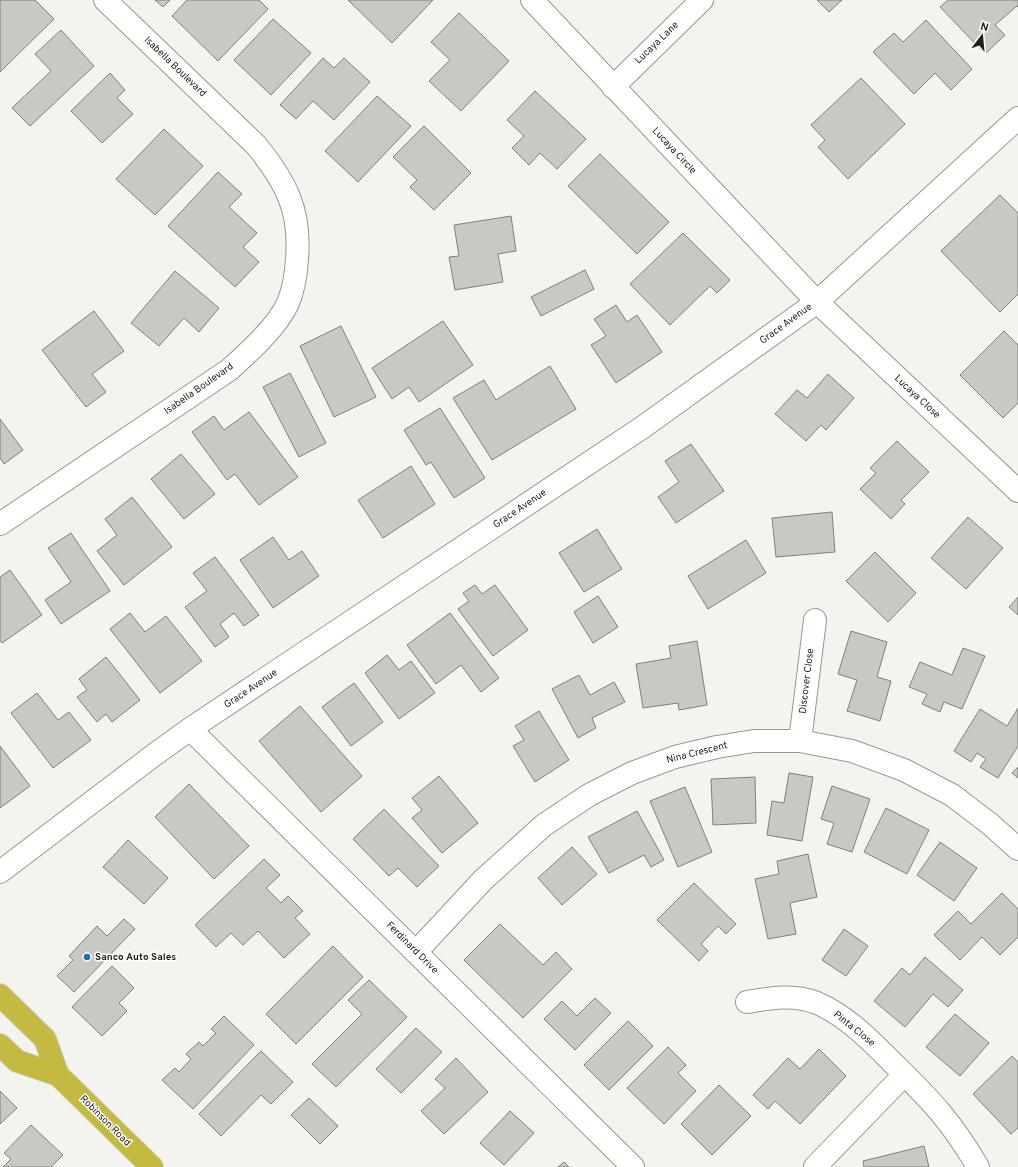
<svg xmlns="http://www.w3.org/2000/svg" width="1018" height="1167" viewBox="0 0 1018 1167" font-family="Overpass,sans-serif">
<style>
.building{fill:#c9c9c4;stroke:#80807b}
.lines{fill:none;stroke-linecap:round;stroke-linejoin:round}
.minor-casing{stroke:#989893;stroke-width:24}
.highway-casing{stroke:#d2d2d2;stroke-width:24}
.minor{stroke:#fff;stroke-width:22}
.highway{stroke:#c4ba41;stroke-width:22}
.poi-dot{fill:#2568b9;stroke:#fffffe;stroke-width:1.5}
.labels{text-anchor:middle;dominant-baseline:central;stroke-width:3;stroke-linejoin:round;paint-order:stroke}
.street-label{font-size:10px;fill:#1f1f1d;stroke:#fffffe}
.poi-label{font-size:10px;font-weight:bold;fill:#1f1f1d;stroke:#fffffe;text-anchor:start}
</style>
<rect width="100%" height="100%" fill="#f4f4ef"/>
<path class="building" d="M 0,0 L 35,0 L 54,19 L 0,72 Z
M 155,0 L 170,0 L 163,7 Z
M 187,0 L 259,0 L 268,9 L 218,61 L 172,16 Z
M 348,0 L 433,0 L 392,43 Z
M 817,0 L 842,0 L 829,12 Z
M 948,0 L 1018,0 L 1018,7 L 1017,6 L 995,25 L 1005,35 L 985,54 L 940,7 Z
M 459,13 L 509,61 L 461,111 L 429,81 L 450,60 L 431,42 Z
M 273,19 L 311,53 L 271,95 L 234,60 Z
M 926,20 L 972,69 L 951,90 L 935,73 L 914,94 L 873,52 L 894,33 L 903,42 Z
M 61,30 L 94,66 L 30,126 L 12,108 L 51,71 L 35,54 Z
M 323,58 L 334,68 L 344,58 L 370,82 L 334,120 L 313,101 L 296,119 L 280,105 Z
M 110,73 L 125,90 L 117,98 L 133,114 L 102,143 L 71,111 Z
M 861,78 L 905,124 L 848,179 L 818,147 L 825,140 L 811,125 Z
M 535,91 L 586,139 L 557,169 L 540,153 L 529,165 L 512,148 L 524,136 L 507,120 Z
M 377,96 L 411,126 L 358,182 L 325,151 Z
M 424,126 L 471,173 L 434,210 L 410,187 L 417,180 L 393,157 Z
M 164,129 L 203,166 L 155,215 L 116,179 Z
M 600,154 L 669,222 L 637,254 L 568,186 Z
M 218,172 L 242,194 L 229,207 L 257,233 L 243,247 L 259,262 L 235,287 L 168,226 Z
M 1000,195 L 1018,213 L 1018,294 L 1000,312 L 941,251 Z
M 511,216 L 516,251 L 498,254 L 503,282 L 455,290 L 449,257 L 459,256 L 454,225 Z
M 683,233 L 730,280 L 717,293 L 710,286 L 670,325 L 630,284 Z
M 585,270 L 594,289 L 541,316 L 531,297 Z
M 175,271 L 219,308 L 199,332 L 184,318 L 159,346 L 131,323 Z
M 616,305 L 627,322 L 637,315 L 662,352 L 616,383 L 591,345 L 606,336 L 594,319 Z
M 94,311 L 124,351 L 92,374 L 106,392 L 86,407 L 42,350 Z
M 443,321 L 473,365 L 419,402 L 409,387 L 392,399 L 372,368 Z
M 341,326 L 376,397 L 334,417 L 300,346 Z
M 1004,331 L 1018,345 L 1018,403 L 1003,418 L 960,375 Z
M 550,366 L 576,409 L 492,460 L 453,398 L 484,380 L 496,400 Z
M 290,373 L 326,443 L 299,457 L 263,387 Z
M 828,374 L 854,398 L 826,430 L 821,425 L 806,441 L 775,414 L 797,390 L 807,398 Z
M 440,408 L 485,478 L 454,498 L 431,462 L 426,465 L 404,430 Z
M 249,412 L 298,477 L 259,505 L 235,474 L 227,480 L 192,432 L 214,416 L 224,430 Z
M 0,419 L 23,450 L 4,464 L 0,458 Z
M 897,441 L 929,472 L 901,500 L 905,504 L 891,519 L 860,489 L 876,473 L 870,468 Z
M 691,444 L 724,491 L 676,523 L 658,497 L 679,482 L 665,461 Z
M 181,454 L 215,494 L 184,519 L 151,479 Z
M 411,466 L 435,504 L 383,538 L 358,500 Z
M 132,497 L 172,547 L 124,585 L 97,551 L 117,535 L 105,519 Z
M 832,512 L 835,552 L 776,557 L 772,518 Z
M 968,517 L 1003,548 L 966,589 L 931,558 Z
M 597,529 L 622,569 L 584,592 L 559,553 Z
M 71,533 L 110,591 L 61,624 L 45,600 L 71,582 L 48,548 Z
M 273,537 L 289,560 L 302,551 L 319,576 L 273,608 L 240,560 Z
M 746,540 L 766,573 L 708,609 L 688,576 Z
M 875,552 L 916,593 L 888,622 L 846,581 Z
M 215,557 L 259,615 L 244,626 L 234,613 L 220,624 L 229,637 L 215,647 L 185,607 L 207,591 L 193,573 Z
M 10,570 L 42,615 L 2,643 L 0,640 L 0,577 Z
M 475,585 L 482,594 L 495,585 L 528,630 L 493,656 L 458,609 L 469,601 L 463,593 Z
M 598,596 L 618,627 L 593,643 L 574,612 Z
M 1018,597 L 1018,615 L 1009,607 Z
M 130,613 L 145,632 L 166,616 L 202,661 L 160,693 L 110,629 Z
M 450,613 L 499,678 L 481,692 L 461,665 L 436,684 L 407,645 Z
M 851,631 L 887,642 L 877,677 L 891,681 L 880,721 L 847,711 L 857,680 L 838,674 Z
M 697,641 L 707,705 L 679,710 L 678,703 L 643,708 L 636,664 L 671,658 L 669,646 Z
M 963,648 L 985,656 L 962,709 L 944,702 L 940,712 L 922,704 L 927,694 L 909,687 L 920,662 L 952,675 Z
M 387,655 L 399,670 L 411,661 L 435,693 L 399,719 L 365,673 Z
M 106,657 L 140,700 L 112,722 L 106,714 L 97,722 L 77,697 L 87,690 L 79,679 Z
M 579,675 L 590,695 L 614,682 L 625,702 L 592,718 L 596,728 L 578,738 L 552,689 Z
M 354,683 L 383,722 L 351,746 L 322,707 Z
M 37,693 L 58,720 L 69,712 L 91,740 L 53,768 L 11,713 Z
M 300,706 L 362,776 L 321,812 L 259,741 Z
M 1018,708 L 1018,746 L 998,778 L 980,767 L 986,759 L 977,753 L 971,762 L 954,751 L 980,709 L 1007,726 Z
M 539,711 L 569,760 L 535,782 L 513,746 L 524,740 L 515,726 Z
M 0,746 L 30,786 L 0,808 Z
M 1018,767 L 1018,778 L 1012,773 Z
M 789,773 L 813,777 L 802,841 L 767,835 L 772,801 L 784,803 Z
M 439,776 L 478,823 L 442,853 L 412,818 L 422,810 L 412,798 Z
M 755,777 L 756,823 L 713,825 L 711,779 Z
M 189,784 L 249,846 L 214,879 L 155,817 Z
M 832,786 L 870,799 L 852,852 L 827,844 L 834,823 L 821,819 Z
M 685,787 L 712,852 L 678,867 L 650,801 Z
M 886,808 L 929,830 L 907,874 L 864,852 Z
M 384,809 L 439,866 L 417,887 L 398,868 L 389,876 L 353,839 Z
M 637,811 L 664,860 L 651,867 L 644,855 L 609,873 L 588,837 Z
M 128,840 L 168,878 L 144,904 L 103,867 Z
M 940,842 L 977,868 L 954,901 L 917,875 Z
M 572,847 L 597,874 L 562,905 L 538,878 Z
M 808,854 L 817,897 L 790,903 L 796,934 L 768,939 L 755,879 L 779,874 L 777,861 Z
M 264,859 L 280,875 L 266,888 L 281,903 L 288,896 L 303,911 L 295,918 L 310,934 L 284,958 L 258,931 L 243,945 L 231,933 L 216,947 L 195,925 Z
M 694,883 L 736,924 L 726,934 L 718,926 L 701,944 L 708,951 L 699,961 L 657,920 Z
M 1002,893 L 1018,909 L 1018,937 L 1000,955 L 982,937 L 960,960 L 934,935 L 958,911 L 971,924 Z
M 124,919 L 135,929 L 74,992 L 57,976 L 73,960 L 69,956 L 97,926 L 107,936 Z
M 500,924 L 543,965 L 556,952 L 572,969 L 523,1018 L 464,960 Z
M 844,929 L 868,946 L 846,976 L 822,960 Z
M 333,946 L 363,977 L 296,1044 L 266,1014 Z
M 925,957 L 963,990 L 948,1007 L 933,994 L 905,1027 L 874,1001 L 902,968 L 910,975 Z
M 112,966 L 134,988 L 119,1003 L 127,1011 L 102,1036 L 72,1007 Z
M 369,980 L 407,1017 L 336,1087 L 312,1064 L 362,1014 L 348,1000 Z
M 595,998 L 611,1013 L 575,1050 L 544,1019 L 562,1001 L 577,1016 Z
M 955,1014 L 989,1043 L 960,1076 L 926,1047 Z
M 224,1016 L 254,1045 L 193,1109 L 162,1080 L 175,1068 L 179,1072 L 191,1059 L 186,1054 L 199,1042 L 203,1046 L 216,1033 L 211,1029 Z
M 628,1021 L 653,1046 L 609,1090 L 584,1065 Z
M 416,1028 L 442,1052 L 401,1093 L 376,1069 Z
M 668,1047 L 686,1065 L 678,1073 L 696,1091 L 664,1124 L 627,1088 Z
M 819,1049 L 846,1076 L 800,1124 L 775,1101 L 768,1109 L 753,1095 L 788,1058 L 800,1069 Z
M 261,1051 L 293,1082 L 271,1104 L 261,1095 L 221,1136 L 199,1114 Z
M 1012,1056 L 1018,1062 L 1018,1128 L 1011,1134 L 973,1094 Z
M 456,1058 L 488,1092 L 444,1134 L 421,1111 L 445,1088 L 435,1079 Z
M 719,1085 L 751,1116 L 712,1155 L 681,1124 Z
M 0,1091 L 17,1108 L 0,1124 Z
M 309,1098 L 338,1126 L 320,1144 L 291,1115 Z
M 510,1111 L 534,1133 L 504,1165 L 480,1143 Z
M 31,1125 L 63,1155 L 51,1167 L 3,1167 L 11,1159 L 4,1153 Z
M 924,1146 L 929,1167 L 864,1167 L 863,1161 Z
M 564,1162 L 569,1167 L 558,1167 Z"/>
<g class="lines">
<defs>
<path id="minor" d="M 532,0 L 817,302 L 1018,491
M 613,87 L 702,0
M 0,524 L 229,370 C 249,352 277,327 288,303 C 294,289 296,274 297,259 C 301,210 286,182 256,145 L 105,0
M 190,729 L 633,1167
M 800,741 L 815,620
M 0,872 L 154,755 L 190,729 L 643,427 L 817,302 L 1018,118
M 416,952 L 483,880 L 544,825 L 589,795 L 632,773 L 675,757 L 717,747 L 754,741 L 800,741 L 852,751 L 904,770 L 952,795 L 990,824 L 1018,849
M 747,1002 C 771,998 794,994 817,1003 C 845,1015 868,1038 889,1059 C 906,1076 924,1093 940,1112 C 954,1129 967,1148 978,1167
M 815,1167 L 904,1075"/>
<path id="highway" d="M 0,995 L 45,1039 L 58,1075 L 152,1167
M 0,1045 L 17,1061 L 58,1075"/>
</defs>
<use href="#minor" class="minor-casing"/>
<use href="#highway" class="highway-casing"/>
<use href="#minor" class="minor"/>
<use href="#highway" class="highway"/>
</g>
<circle class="poi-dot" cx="87" cy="957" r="4"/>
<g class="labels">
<g class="street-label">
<text transform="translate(657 43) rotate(-44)">Lucaya Lane</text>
<text transform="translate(175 67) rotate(44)">Isabella Boulevard</text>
<text transform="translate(674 151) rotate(47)">Lucaya Circle</text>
<text transform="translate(786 324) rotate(-36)">Grace Avenue</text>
<text transform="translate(199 389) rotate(-35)">Isabella Boulevard</text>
<text transform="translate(917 397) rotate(43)">Lucaya Close</text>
<text transform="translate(520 509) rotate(-34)">Grace Avenue</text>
<text transform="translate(807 681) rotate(-83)">Discover Close</text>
<text transform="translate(251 689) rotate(-34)">Grace Avenue</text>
<text transform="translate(697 753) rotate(-14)">Nina Crescent</text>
<text transform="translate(412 948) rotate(45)">Ferdinard Drive</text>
<text transform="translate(854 1029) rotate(39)">Pinta Close</text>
<text transform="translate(105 1121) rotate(45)">Robinson Road</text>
</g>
<g class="poi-label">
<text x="95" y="957">Sanco Auto Sales</text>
</g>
</g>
<g transform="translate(982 36) rotate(16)" stroke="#fffffe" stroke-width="3" paint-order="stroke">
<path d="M0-3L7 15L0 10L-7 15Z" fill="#1f1f1d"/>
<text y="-6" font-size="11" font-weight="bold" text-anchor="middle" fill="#1f1f1d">N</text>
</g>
</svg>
